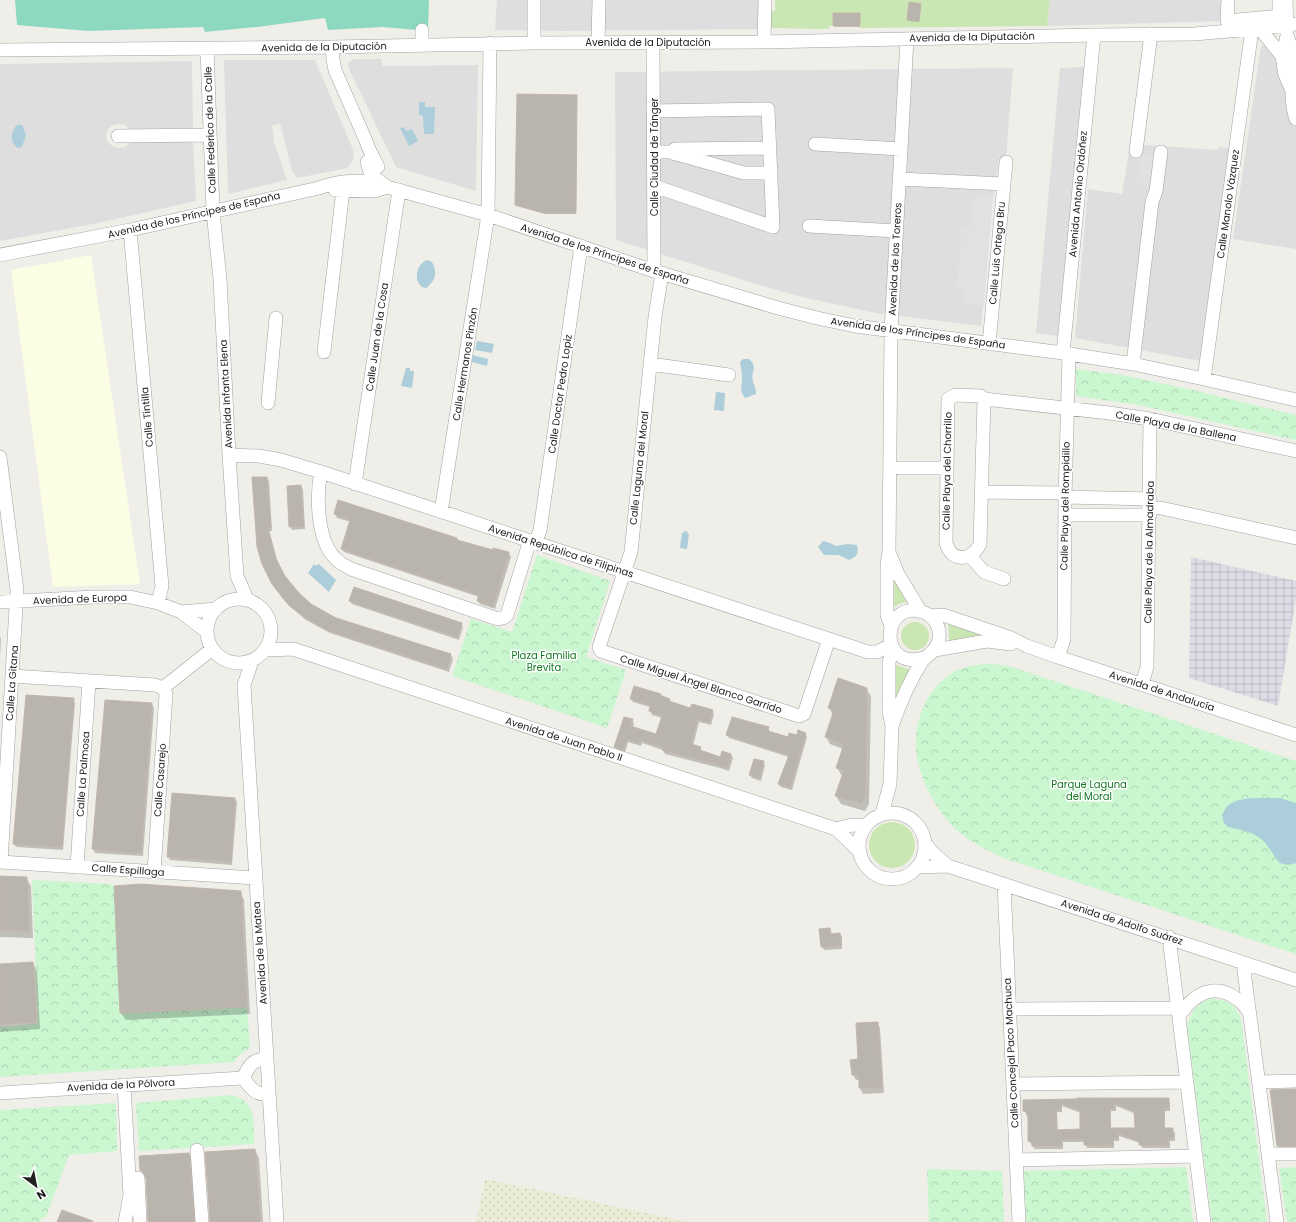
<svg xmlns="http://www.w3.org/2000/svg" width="1296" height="1222" viewBox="0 0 1296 1222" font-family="Poppins,sans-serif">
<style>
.residential{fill:#dfdede}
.education{fill:#fbfde5}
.farmland{fill:url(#farmland-dots)}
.grass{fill:#c9e6b3}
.park{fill:url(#park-crowns)}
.pitch{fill:#8dd9c0}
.parking{fill:#e1e1e1}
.plaza{fill:url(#plaza-grid)}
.water{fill:#accdda}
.shadow{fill:#0003;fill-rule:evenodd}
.building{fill:#bab4ae;stroke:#c1b6ab;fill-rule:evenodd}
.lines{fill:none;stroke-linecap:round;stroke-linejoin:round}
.minor-casing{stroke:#a2a2a2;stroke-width:14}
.minor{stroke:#fff;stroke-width:13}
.labels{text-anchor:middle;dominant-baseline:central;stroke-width:3;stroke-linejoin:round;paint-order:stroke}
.street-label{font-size:10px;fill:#212121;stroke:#fff}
.park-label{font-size:10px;fill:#157923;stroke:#fff}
</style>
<defs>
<pattern id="farmland-dots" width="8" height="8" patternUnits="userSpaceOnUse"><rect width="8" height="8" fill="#eaedd5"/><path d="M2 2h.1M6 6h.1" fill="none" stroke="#c8cbb7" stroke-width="1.8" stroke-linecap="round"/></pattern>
<pattern id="park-crowns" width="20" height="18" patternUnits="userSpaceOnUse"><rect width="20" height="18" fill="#caf6d0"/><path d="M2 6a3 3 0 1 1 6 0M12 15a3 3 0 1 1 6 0" fill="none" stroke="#add3b2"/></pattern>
<pattern id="plaza-grid" width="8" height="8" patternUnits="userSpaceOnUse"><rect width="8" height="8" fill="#dddce6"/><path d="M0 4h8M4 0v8" fill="none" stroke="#bdbcc5"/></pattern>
</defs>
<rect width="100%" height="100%" fill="#f0eee8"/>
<path class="residential" d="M 497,0 L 759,0 L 759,29 L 562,31 L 495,30 Z
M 1050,0 L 1228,0 L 1227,21 L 1047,26 Z
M 1296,40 L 1296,249 L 1233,239 L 1261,46 Z
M 354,59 L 381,59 L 383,66 L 478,65 L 476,191 L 396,167 L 349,69 L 348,63 Z
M 224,60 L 315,60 L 354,152 L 353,160 L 348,168 L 297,178 L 292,171 L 280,123 L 272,126 L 274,142 L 287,180 L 228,194 Z
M 192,61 L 193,128 L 129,129 L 125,125 L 120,124 L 113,125 L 108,129 L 106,137 L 108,142 L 112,146 L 117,148 L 125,147 L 131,142 L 193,142 L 196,201 L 98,223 L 0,241 L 0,64 Z
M 1085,67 L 1058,336 L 1036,333 L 1060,68 Z
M 1013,68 L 1006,158 L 999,158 L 993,197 L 981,326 L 876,313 L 802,297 L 756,284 L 616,240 L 615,72 Z
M 1130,144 L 1218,150 L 1219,147 L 1229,148 L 1200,361 L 1075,338 L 1088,189 L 1122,194 Z"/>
<path class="education" d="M 91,255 L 140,584 L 53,587 L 11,270 Z"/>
<path class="farmland" d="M 485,1179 L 688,1222 L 476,1222 Z"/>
<path class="grass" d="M 775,0 L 1050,0 L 1047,26 L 860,28 L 860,26 L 829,26 L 829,29 L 768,28 L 768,11 L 775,11 Z
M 893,575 L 900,590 L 907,602 L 899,604 L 891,609 Z
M901 636a14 14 0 1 1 28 0a14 14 0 1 1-28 0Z
M 948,623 L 985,636 L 949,641 L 949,632 Z
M 894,664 L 914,671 L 896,700 L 894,699 Z
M869 845a23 23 0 1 1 46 0a23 23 0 1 1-46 0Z"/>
<path class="park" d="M 1076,369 L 1122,375 L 1193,390 L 1296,415 L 1296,440 L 1138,405 L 1076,396 Z
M 537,555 L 610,581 L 586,657 L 626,670 L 607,728 L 452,676 L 471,619 L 512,632 Z
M 994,664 L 1012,667 L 1296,761 L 1296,954 L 1006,859 C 984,849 961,838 946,819 C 933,802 921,780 917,758 C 911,724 927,683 960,669 C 971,665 982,664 994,664 Z
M 32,880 L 112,884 L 114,886 L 121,1013 L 247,1007 L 250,1048 L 238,1056 L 235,1062 L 0,1077 L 0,1027 L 28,1025 L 38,1023 Z
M 1211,998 C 1228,1001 1233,1002 1241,1018 L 1267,1222 L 1212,1222 L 1187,1025 C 1193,1008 1195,1007 1211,998 Z
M 231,1095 C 257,1101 254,1123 254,1144 L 139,1151 L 136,1103 Z
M 116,1103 L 117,1151 L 69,1155 L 46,1217 L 41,1219 L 40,1222 L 0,1222 L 0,1110 Z
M 1186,1167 L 1193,1222 L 1026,1222 L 1024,1171 Z
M 1296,1167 L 1296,1222 L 1287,1222 L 1279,1168 Z
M 927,1169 L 1002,1171 L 1004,1222 L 929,1222 Z"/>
<path class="pitch" d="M 15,0 L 429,0 L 428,31 L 383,27 L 328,30 L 325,18 L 257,27 L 205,32 L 203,27 L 89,31 L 17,25 Z"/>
<path class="parking" d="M 1140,154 L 1157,156 L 1153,186 L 1136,184 Z
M 973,196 L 993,197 L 984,306 L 964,304 L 965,289 L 957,289 L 961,228 L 971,228 Z"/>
<path class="plaza" d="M 1191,557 L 1296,581 L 1296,598 L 1278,706 L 1189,678 Z"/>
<path class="water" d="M 419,102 L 425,102 L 425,107 L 435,107 L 434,134 L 424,134 L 423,116 L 419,115 Z
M 17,125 L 22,125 L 26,135 L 22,147 L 17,148 C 10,141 10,132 17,125 Z
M 404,127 L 406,131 L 412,129 L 418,141 L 409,146 L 400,128 Z
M 428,260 L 432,262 C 438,273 435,281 426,288 C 413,287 414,263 428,260 Z
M 477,341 L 494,344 L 492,353 L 475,350 Z
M 473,355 L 488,359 L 487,366 L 472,362 Z
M 743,359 L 749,359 C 759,368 750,371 753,381 C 754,386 756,388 756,394 L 745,398 C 739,389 742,388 742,379 C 742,373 741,368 740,362 Z
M 406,368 L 410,368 L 410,371 L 414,371 L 412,388 L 401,386 Z
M 716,392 L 725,393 L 724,411 L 714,410 Z
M 684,531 L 688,532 L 687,534 L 689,534 L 687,549 L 680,548 L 682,533 L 684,533 Z
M 823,541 L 830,543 L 836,546 L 848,544 L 857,545 C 859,553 857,557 849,560 L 839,555 L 824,555 L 818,547 Z
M 314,564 L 316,566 L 319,564 L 336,580 L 329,592 L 308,573 Z
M 1262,798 L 1280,798 L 1296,803 L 1296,863 C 1290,865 1286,865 1280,863 C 1273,856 1269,845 1261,839 C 1255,834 1248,831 1241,830 C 1237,828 1231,829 1227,826 C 1223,823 1222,819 1223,815 C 1226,798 1249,798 1262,798 Z"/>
<path class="shadow" d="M 920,5 L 919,22 L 909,21 L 908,20 Z
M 860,14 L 860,27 L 835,27 L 834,26 Z
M 576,96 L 576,214 L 545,214 L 517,206 L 516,204 Z
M 267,478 L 269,481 L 272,531 L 269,531 L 278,563 L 285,577 L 297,592 L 311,605 L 336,619 L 451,655 L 453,659 L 449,672 L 330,633 L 306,620 L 289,606 L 275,588 L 263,564 Z
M 301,486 L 303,490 L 305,529 L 292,530 L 290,526 Z
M 339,501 L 458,542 L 493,551 L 509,553 L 511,557 L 495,609 L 480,604 L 478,601 L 479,597 L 344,552 L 342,549 L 351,522 L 337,518 L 335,514 Z
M 350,601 L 461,623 L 463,627 L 459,640 L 352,604 Z
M 0,636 L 1,639 L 0,657 Z
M 866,689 L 871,696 L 869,804 L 865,811 L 841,804 L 836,796 L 843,776 L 841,775 L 837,767 L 843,749 L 830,744 L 826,737 L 833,715 L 829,708 Z
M 660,695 L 661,697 L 669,700 L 671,703 L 691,709 L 712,711 L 714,714 L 711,725 L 699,722 L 693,746 L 700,747 L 702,751 L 719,758 L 720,760 L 731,754 L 733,758 L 729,771 L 720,768 L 665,754 L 663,750 L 642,743 L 641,746 L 628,742 L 625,753 L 618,751 L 616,747 L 632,720 L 634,724 L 633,728 L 657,735 L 662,718 L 652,715 L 650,711 L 650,707 L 633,702 L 631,699 Z
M 73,699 L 75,703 L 63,850 L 16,847 L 14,843 Z
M 105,701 L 152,704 L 154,708 L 143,856 L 95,853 L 93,849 Z
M 768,728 L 770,732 L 789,738 L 797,737 L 805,734 L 807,737 L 792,790 L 781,787 L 779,784 L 789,757 L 729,738 L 727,735 Z
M 763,762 L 765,765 L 761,781 L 752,778 L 750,775 Z
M 235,799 L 237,802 L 232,865 L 170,860 L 168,856 Z
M 0,877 L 26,878 L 31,886 L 33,938 L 0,937 Z
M 240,892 L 244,900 L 250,1014 L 126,1020 L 121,1013 Z
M 830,929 L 832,935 L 840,934 L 842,937 L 842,949 L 824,950 L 822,947 Z
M 33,963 L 37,971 L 40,1029 L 0,1032 L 0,965 Z
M 877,1023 L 880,1028 L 884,1093 L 863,1094 L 860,1088 L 860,1080 L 856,1080 L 853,1075 Z
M 1296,1090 L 1296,1149 L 1280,1149 L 1278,1146 Z
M 1168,1099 L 1170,1103 L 1170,1111 L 1165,1111 L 1165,1129 L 1172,1129 L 1175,1133 L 1175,1141 L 1170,1141 L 1170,1148 L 1142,1148 L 1140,1143 L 1119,1136 L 1119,1141 L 1114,1141 L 1114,1148 L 1087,1148 L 1085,1142 L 1063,1142 L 1063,1149 L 1035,1149 L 1029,1141 L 1029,1119 L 1024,1110 L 1024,1101 ZM 1062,1106 L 1081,1113 L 1081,1130 L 1058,1131 L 1057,1112 L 1062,1112 ZM 1116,1106 L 1136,1114 L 1136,1129 L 1111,1129 L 1111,1111 L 1116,1111 Z
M 255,1150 L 259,1158 L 263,1222 L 211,1222 Z
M 189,1154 L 193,1162 L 197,1222 L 149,1222 L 147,1179 L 141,1170 Z"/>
<path class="building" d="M 909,2 L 921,4 L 919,21 L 907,20 Z
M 833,13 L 860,13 L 860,26 L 833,26 Z
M 517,94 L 577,95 L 576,213 L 544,213 L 515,205 Z
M 252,477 L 267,477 L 271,528 L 268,528 L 276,559 L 285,576 L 298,592 L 311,604 L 336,618 L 451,654 L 447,669 L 327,630 L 303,616 L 286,602 L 272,584 L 262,564 L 257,547 Z
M 301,485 L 304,526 L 289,527 L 287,486 Z
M 338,500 L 457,538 L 457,540 L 493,550 L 493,548 L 509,552 L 493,606 L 477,601 L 479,595 L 341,549 L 350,520 L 334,514 Z
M 354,587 L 462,623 L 457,637 L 349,601 Z
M 838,678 L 867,688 L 865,796 L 861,803 L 835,796 L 844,770 L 836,768 L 844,744 L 825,737 L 834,710 L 828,708 Z
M 634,686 L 661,694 L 660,695 L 670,699 L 669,701 L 690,708 L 692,704 L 713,710 L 709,722 L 697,719 L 691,744 L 701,747 L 700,750 L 720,757 L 718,764 L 662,750 L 663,747 L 640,740 L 640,743 L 627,739 L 623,750 L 614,747 L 624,717 L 633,719 L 630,726 L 656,734 L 662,716 L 649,711 L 650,705 L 630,699 Z
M 26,695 L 74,698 L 62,847 L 13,844 Z
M 105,700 L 152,703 L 141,853 L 92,849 Z
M 732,717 L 769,727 L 768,731 L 788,737 L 789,733 L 797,735 L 798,730 L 806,733 L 790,787 L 778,784 L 789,755 L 726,735 Z
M 722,751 L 731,754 L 727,768 L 718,765 Z
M 754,759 L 764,761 L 759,778 L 749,775 Z
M 172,793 L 235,798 L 231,861 L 167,857 Z
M 0,876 L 27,877 L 29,931 L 0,930 Z
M 141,884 L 241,891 L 247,1007 L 120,1013 L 114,886 Z
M 830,928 L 831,934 L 840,933 L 841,945 L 821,947 L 819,929 Z
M 33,962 L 37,1022 L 0,1024 L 0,964 Z
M 878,1022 L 882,1088 L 859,1088 L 859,1075 L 852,1075 L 850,1060 L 858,1059 L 856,1023 Z
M 1292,1089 L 1296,1089 L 1296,1146 L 1277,1146 L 1270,1090 Z
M 1077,1098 L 1169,1098 L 1169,1108 L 1164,1108 L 1164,1128 L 1173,1128 L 1173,1138 L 1168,1138 L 1168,1145 L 1139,1145 L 1139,1141 L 1118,1133 L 1118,1138 L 1113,1138 L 1113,1145 L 1084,1145 L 1084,1139 L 1061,1139 L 1061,1146 L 1032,1146 L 1032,1142 L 1028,1141 L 1028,1116 L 1027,1116 L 1027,1112 L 1023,1111 L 1023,1100 L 1077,1099 ZM 1061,1103 L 1080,1110 L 1080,1129 L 1056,1130 L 1056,1109 L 1061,1109 ZM 1114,1103 L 1134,1111 L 1135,1128 L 1110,1128 L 1110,1108 L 1114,1108 Z
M 255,1149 L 260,1222 L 210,1222 L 205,1152 Z
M 189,1153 L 194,1222 L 148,1222 L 146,1178 L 144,1173 L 140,1170 L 139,1156 Z
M 62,1210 L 93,1221 L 92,1222 L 57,1222 Z"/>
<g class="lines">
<defs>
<path id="minor" d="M 1228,0 L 1227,21 L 1279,16 L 1279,0
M 1286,0 L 1287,36 L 1282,56 L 1285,75 L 1292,91
M 1260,29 L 1282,56
M 1287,36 C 1296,55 1292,71 1292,91 C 1292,100 1293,111 1296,119
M 598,42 L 599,0
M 653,42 L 654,271
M 764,42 L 765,0
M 534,43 L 534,0
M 422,45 L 422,30
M 332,47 L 333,59 L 335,70 L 366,141 C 369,151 374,158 378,167
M 207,48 L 213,212 L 220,279 L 229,455 L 237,576 L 247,599
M 0,50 L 332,47 L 534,43 L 764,42 L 1094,35 L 1194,34 L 1252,29 L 1296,24
M 653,111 L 768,109 L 773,227 L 654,186
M 118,136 L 210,135
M 815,144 L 901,149
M 675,149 L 770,148
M 1136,151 L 1151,34
M 654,152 L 672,152 L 675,154 L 680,155 L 744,173 L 771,173
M 367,162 L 371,175 L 387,187 L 488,215 L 654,271 L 778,308 L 817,318 L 855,326 L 1063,353 L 1133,364 L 1204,379 L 1296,400
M 900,179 L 1004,184
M 335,190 L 375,191 L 387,187
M 809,226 L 897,231
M 130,230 L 162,586 L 158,603
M 0,255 L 130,230 L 319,188 C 339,180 358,181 379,181
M 662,273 L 655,317 L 631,552 L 599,647 L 601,651 L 799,716 L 804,714 L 829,639
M 989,344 L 1006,162
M 324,352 L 343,190
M 1063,353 L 1094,35
M 650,364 L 729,375
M 1133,364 L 1152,202 L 1156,191 L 1161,152
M 1204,379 L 1252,29
M 955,395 L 981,396 L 984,399 L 980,544 C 972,561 952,563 946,543 L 948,399 Z
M 984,399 L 1109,413 L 1150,419 L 1296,451
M 268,403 L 276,318
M 229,455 L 259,456 L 281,460 L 321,472 L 868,652 L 877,652 L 891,645
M 0,457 L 17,590 L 1,862
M 899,468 L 947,468
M 321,472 C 316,496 317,540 335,558 C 339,563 346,566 351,569 L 498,619 L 503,618 L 507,615 L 530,540
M 355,484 L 399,190
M 981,492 L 1065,493
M 1065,497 L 1150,499
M 1150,507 L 1161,508 L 1296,538
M 441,512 L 488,215 L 490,43
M 1065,515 L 1150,515
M 536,542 L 540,530 L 581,246
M 889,552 L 898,574 L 921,612
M 970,556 L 984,572 L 1004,579
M207 631a32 32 0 1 1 64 0a32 32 0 1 1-64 0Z
M 0,602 L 94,597 L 130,597 L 158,603 L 181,612 L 207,632
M 181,612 L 215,609
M 930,616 L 943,615 L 1011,638 L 1027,646 L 1058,657 L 1296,735
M 891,626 L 887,615 L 887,564 L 889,552 L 891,331 L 907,39
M 266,650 L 293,649 L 836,829 L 859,851
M 935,650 L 987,641 L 1011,644
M 1058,657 L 1064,639 L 1065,497 L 1069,354
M 252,661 L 244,685 L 277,1222
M 12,676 L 155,685 L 163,688
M 1142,684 L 1147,667 L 1150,419
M 163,688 L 212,649
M 892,726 C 900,703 910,680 923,660 C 928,654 934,653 937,645 C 940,639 940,633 938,627 C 935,619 928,613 920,611 C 880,603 879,671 924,658
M859 846a33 33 0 1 1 66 0a33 33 0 1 1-66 0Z
M 882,814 L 890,784 L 892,726 L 889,712 L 889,662 L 893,648
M 836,829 L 852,825 L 865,826
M 925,843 L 933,853 L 948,866 L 1296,980
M 0,862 L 256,878
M 77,867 L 89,681
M 917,867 L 948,866
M 154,872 L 166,694 L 163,688
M 1004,884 L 1019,1222
M 1169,937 L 1204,1222
M 1243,963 L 1277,1222
M 1009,1009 L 1178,1008
M 1179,1016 C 1193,995 1213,981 1237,999 C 1242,1002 1246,1008 1250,1013
M 243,1078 C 249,1066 252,1059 267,1059
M 243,1078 C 251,1088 255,1096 269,1094
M 1259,1082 L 1296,1081
M 1013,1084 L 1187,1082
M 124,1085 L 130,1195 L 125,1222
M 0,1093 L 243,1078
M 197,1150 L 202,1222
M 1268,1154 L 1296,1154
M 1016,1160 L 1196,1156
M 138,1178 L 140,1222"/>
</defs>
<use href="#minor" class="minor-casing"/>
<use href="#minor" class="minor"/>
</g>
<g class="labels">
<g class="street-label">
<text transform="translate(972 37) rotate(-1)">Avenida de la Diputación</text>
<text x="648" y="42">Avenida de la Diputación</text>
<text transform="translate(324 47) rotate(-1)">Avenida de la Diputación</text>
<text transform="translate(210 130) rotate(-92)">Calle Federico de la Calle</text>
<text transform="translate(654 157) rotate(-90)">Calle Ciudad de Tánger</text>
<text transform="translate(1078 194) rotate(-85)">Avenida Antonio Ordóñez</text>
<text transform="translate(1228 204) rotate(-82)">Calle Manolo Vázquez</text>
<text transform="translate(194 215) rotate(-13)">Avenida de los Príncipes de España</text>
<text transform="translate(997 253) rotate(-85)">Calle Luis Ortega Bru</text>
<text transform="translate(605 254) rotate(18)">Avenida de los Príncipes de España</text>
<text transform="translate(895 259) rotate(-87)">Avenida de los Toreros</text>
<text transform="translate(918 333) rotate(8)">Avenida de los Príncipes de España</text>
<text transform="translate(377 337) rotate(-82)">Calle Juan de la Cosa</text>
<text transform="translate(465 364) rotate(-81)">Calle Hermanos Pinzón</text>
<text transform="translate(226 394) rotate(-93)">Avenida Infanta Elena</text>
<text transform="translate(560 394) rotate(-82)">Calle Doctor Pedro Lopiz</text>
<text transform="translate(147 417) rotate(-95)">Calle Tintilla</text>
<text transform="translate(1176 426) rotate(11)">Calle Playa de la Ballena</text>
<text transform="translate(639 468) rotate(-84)">Calle Laguna del Moral</text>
<text transform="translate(947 471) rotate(-89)">Calle Playa del Chorrillo</text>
<text transform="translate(1065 506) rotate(-89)">Calle Playa del Rompidillo</text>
<text transform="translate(561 551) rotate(18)">Avenida República de Filipinas</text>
<text transform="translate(1149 552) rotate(-89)">Calle Playa de la Almadraba</text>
<text transform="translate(80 599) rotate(-2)">Avenida de Europa</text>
<text transform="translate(12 683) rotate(-86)">Calle La Gitana</text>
<text transform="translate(701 684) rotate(18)">Calle Miguel Ángel Blanco Garrido</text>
<text transform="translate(1162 691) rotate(18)">Avenida de Andalucía</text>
<text transform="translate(564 739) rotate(18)">Avenida de Juan Pablo II</text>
<text transform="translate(83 774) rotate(-86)">Calle La Palmosa</text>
<text transform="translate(160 780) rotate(-86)">Calle Casarejo</text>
<text transform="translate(128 870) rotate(4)">Calle Espillaga</text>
<text transform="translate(1122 922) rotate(18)">Avenida de Adolfo Suárez</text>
<text transform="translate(260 953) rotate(-94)">Avenida de la Matea</text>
<text transform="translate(1011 1053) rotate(-93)">Calle Concejal Paco Machuca</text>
<text transform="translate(121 1085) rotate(-3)">Avenida de la Pólvora</text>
</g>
<g class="park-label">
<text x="544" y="655">Plaza Familia<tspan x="544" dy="12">Brevita</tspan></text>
<text x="1089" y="784">Parque Laguna<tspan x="1089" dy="12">del Moral</tspan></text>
</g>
</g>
<g transform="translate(36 1186) rotate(148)" stroke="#ffffff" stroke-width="3" paint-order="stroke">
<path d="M0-3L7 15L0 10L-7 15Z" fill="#212121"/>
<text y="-6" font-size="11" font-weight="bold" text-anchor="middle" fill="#212121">N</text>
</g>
</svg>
